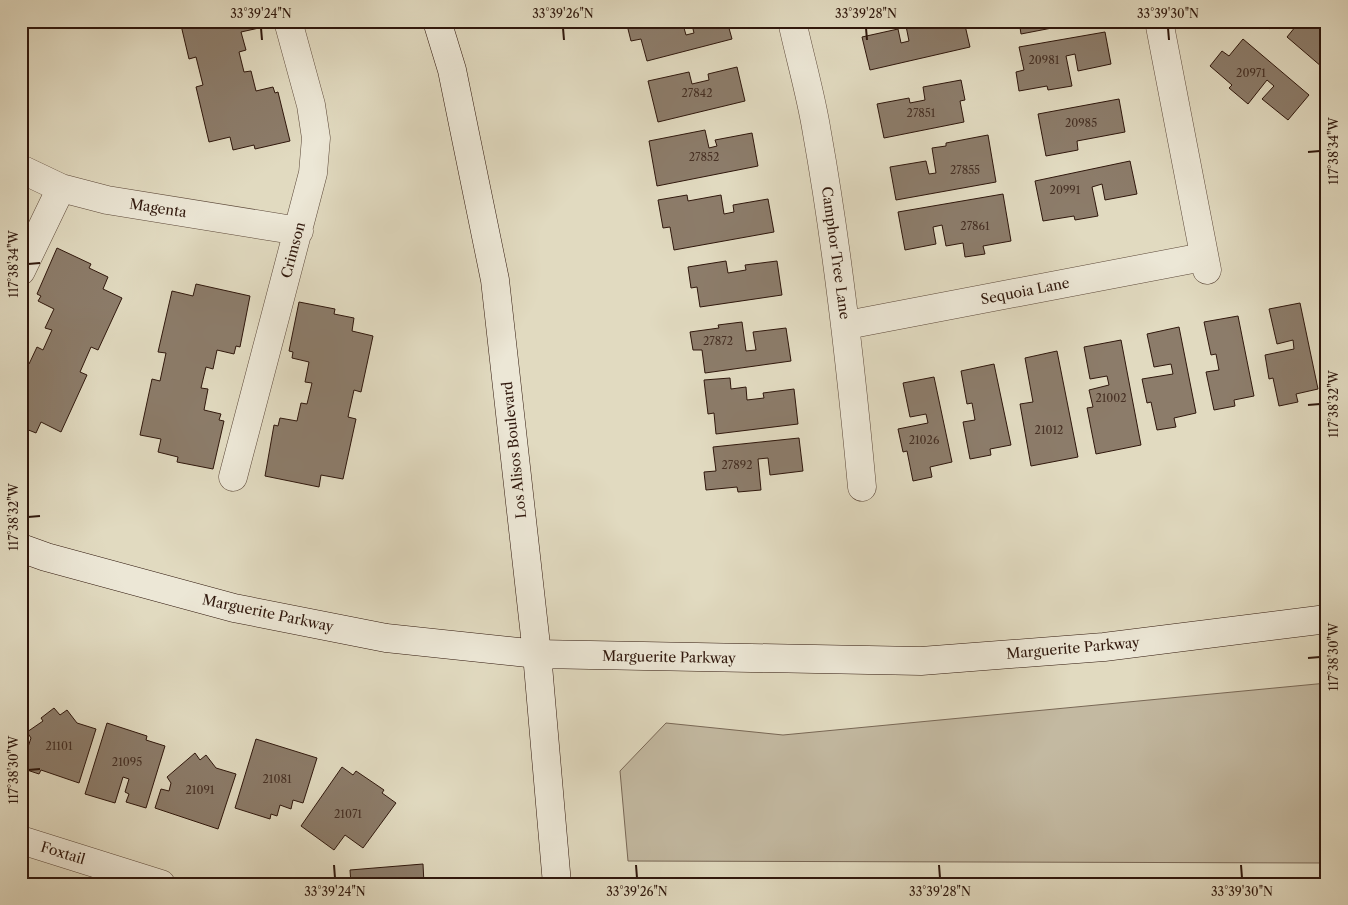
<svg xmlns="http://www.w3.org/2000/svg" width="1348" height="905" viewBox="0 0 1348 905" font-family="'Libre Caslon Text',serif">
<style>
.green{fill:#c3b9a1;stroke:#796856}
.building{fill:#8c7c6a;stroke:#2f170c}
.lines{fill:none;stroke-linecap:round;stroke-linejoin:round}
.minor-casing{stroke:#5c4839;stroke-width:29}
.secondary-casing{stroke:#2f170c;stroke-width:29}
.minor{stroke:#ece7d6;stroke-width:28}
.secondary{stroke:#ece7d6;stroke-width:28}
.ticks{fill:none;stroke:#2f170c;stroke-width:2}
.labels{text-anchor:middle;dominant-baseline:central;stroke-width:4;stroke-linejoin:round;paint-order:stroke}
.number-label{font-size:11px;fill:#463024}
.street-label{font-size:14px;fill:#2f170c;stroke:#ece7d6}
.neatline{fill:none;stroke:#2f170c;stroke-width:2}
.ticks-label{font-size:12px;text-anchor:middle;fill:#2f170c}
</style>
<rect width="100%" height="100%" fill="#e1dac0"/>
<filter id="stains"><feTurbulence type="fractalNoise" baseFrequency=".004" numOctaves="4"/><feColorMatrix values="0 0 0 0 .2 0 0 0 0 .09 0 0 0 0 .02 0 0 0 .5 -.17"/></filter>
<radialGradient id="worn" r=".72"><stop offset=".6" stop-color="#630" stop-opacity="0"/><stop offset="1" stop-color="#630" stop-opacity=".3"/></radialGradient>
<path class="green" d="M 1327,683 L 1327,863 L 628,861 L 620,771 L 666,723 L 783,735 Z"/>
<path class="building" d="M 180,21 L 257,21 L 259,28 L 241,32 L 246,50 L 239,52 L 244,72 L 251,71 L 256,91 L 273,87 L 275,93 L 278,92 L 290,141 L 255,149 L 254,145 L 233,150 L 230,137 L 209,142 L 196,87 L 203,85 L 196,57 L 189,59 Z
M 626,21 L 682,21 L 686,35 L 694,33 L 691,21 L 727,21 L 732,39 L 647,61 L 641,39 L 631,41 Z
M 905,21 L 964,21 L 970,47 L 870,70 L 862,37 L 898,29 L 901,43 L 909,41 Z
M 1019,21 L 1088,21 L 1021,34 Z
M 1261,21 L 1276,21 L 1270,29 Z
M 1300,21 L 1327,21 L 1327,61 L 1322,67 L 1287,37 Z
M 1105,32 L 1111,64 L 1078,71 L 1075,54 L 1066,56 L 1072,86 L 1048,90 L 1047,86 L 1019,91 L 1016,72 L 1024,70 L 1019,47 Z
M 1243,39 L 1309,95 L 1288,120 L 1262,99 L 1274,86 L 1267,80 L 1248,104 L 1229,88 L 1232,85 L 1210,66 L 1222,51 L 1229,56 Z
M 737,67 L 745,101 L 658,122 L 648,81 L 689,72 L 692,84 L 709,80 L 708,74 Z
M 961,80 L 965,100 L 960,101 L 964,122 L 884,138 L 877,104 L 909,98 L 910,103 L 925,100 L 923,87 Z
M 1119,99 L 1125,132 L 1077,141 L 1078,150 L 1046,156 L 1038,114 Z
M 705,130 L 709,148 L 717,146 L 715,140 L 752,133 L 758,166 L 657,186 L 649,141 Z
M 988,135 L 996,182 L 896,200 L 890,167 L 926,161 L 929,174 L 936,173 L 932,148 L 946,146 L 946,143 Z
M 1130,161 L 1137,194 L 1105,200 L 1102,184 L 1092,187 L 1098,216 L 1075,220 L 1074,216 L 1043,221 L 1035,181 Z
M 1003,194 L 1011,241 L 983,246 L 985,254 L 965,257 L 963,243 L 946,246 L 942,225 L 933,227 L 936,244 L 905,250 L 898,212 Z
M 687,195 L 688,201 L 721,195 L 724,214 L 734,212 L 733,205 L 768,199 L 774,232 L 674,250 L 670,227 L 663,228 L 658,200 Z
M 57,248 L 91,264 L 89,268 L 108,277 L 103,289 L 122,298 L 98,350 L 91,347 L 80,372 L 87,375 L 61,432 L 41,422 L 36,433 L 21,427 L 21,360 L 29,364 L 37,347 L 43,350 L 52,330 L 45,328 L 54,309 L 38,301 L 41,296 L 37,294 Z
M 726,261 L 728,273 L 746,270 L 745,265 L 777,261 L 782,295 L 700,307 L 697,287 L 691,288 L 688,267 Z
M 196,284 L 250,296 L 240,347 L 236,346 L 234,354 L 217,350 L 213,369 L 206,367 L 201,388 L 208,389 L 204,410 L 221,414 L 219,420 L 224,421 L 213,469 L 177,462 L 178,457 L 158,452 L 161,439 L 140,435 L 152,379 L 160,381 L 166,353 L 158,352 L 172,291 L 193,296 Z
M 299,302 L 335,309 L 334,314 L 354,318 L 352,331 L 373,336 L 361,392 L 354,390 L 348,417 L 356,419 L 343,479 L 321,475 L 319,487 L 265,476 L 274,425 L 278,426 L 280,418 L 297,421 L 301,403 L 307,404 L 312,383 L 305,382 L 309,362 L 292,358 L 293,352 L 289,351 Z
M 1300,303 L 1318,389 L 1296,394 L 1298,402 L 1279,406 L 1273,378 L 1269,379 L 1265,355 L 1294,349 L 1293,340 L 1277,344 L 1269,309 Z
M 1238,316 L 1254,396 L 1234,400 L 1235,406 L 1214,410 L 1206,372 L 1219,370 L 1216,354 L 1211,355 L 1204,322 Z
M 742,322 L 746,351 L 756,350 L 753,332 L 786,328 L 791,361 L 705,373 L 702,350 L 693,350 L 690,332 L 719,328 L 718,325 Z
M 1179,327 L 1196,413 L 1174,418 L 1176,427 L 1157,430 L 1151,402 L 1147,403 L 1142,379 L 1173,374 L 1171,364 L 1154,367 L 1147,334 Z
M 1121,340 L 1141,445 L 1096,454 L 1087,408 L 1093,407 L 1089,390 L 1109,385 L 1107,376 L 1090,379 L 1084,347 Z
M 1057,351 L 1078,457 L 1031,466 L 1020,404 L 1033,402 L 1025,358 Z
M 994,364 L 1011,445 L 990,449 L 991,455 L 970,459 L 963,422 L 975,420 L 972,403 L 967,404 L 961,371 Z
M 934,377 L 952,462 L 930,467 L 932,477 L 913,481 L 907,451 L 903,452 L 898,429 L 928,423 L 926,414 L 910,417 L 903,383 Z
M 730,378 L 731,389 L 746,387 L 747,400 L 764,398 L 763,393 L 794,389 L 798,424 L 716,434 L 714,413 L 708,414 L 704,380 Z
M 799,438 L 803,471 L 770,475 L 768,458 L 758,459 L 761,490 L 738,492 L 737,487 L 706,490 L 704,472 L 716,471 L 713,447 Z
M 54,708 L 60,715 L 67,710 L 77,723 L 96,729 L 79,783 L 41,770 L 39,774 L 21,768 L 21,745 L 28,747 L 31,738 L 27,732 L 43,721 L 41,718 Z
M 107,723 L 147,736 L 146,740 L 165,746 L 146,808 L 126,802 L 129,794 L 125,792 L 129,779 L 123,777 L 115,803 L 85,794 Z
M 256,739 L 317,758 L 303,803 L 293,800 L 291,809 L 280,805 L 277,816 L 271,814 L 270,819 L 235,808 Z
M 195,753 L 200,760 L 206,755 L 216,768 L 236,774 L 218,829 L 155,808 L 161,789 L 169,791 L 171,783 L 167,777 Z
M 342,767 L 353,775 L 356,771 L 384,790 L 382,793 L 396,803 L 363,848 L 345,835 L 334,850 L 301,826 Z
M 423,864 L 424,884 L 351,884 L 350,870 Z"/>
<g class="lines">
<defs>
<path id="minor" d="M 792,21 C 800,58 811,95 817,133 C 838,250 851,368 862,487
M 1159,21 L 1207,270
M 21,169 L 61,188 L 107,200 L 299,231
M 21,271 L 61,188
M 847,325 L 1203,257
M 233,477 L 313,173 L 316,138 L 311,105 L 288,21
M 21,840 L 161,884"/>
<path id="secondary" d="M 437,21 L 452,70 L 495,280 L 537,654 L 557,884
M 21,548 L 46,557 L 234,608 L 386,638 L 537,654 L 921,661 L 1104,647 L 1327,619"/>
</defs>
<use href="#minor" class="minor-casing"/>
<use href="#secondary" class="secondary-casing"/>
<use href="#minor" class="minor"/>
<use href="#secondary" class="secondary"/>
</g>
<path class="ticks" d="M 261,28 L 262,40M 563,28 L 564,40M 866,28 L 867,40M 1168,28 L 1169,40M 1308,152 L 1320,151M 28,264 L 40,263M 1308,405 L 1320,404M 28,517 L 40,516M 1308,658 L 1320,657M 28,770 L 40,769M 334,865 L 335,878M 636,865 L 637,878M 939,865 L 940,878M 1241,865 L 1242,878"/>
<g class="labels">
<g class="number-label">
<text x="1044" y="60">20981</text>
<text x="1251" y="73">20971</text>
<text x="697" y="93">27842</text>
<text x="921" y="113">27851</text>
<text x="1081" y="123">20985</text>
<text x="704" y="157">27852</text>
<text x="965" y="170">27855</text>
<text x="1065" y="190">20991</text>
<text x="975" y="226">27861</text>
<text x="718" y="341">27872</text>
<text x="1111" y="398">21002</text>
<text x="1049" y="430">21012</text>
<text x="924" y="440">21026</text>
<text x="737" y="465">27892</text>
<text x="59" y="746">21101</text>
<text x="127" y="762">21095</text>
<text x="277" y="779">21081</text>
<text x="200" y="790">21091</text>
<text x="348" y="814">21071</text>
</g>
<g class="street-label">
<text transform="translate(158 208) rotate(9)">Magenta</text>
<text transform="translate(293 250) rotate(-75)">Crimson</text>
<text transform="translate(836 253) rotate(82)">Camphor Tree Lane</text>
<text transform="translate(1025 291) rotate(-11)">Sequoia Lane</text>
<text transform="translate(514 450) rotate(-96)">Los Alisos Boulevard</text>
<text transform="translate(268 613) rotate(12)">Marguerite Parkway</text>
<text transform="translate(1073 648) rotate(-5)">Marguerite Parkway</text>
<text transform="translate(669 657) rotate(1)">Marguerite Parkway</text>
<text transform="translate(63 853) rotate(17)">Foxtail</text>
</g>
</g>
<rect width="1348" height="905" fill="none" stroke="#e1dac0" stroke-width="55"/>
<rect x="28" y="28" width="1292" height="850" class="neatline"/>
<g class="ticks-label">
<text x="261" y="18">33°39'24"N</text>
<text x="563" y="18">33°39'26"N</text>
<text x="866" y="18">33°39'28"N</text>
<text x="1168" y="18">33°39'30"N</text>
<text transform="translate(1334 151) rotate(-90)" y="4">117°38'34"W</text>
<text transform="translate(14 264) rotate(-90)" y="4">117°38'34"W</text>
<text transform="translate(1334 404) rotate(-90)" y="4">117°38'32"W</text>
<text transform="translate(14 517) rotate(-90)" y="4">117°38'32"W</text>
<text transform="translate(1334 657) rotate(-90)" y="4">117°38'30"W</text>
<text transform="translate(14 770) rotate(-90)" y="4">117°38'30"W</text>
<text x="335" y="896">33°39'24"N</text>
<text x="637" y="896">33°39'26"N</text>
<text x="940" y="896">33°39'28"N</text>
<text x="1242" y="896">33°39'30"N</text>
</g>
<rect width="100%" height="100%" filter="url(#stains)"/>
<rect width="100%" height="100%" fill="url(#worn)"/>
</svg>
